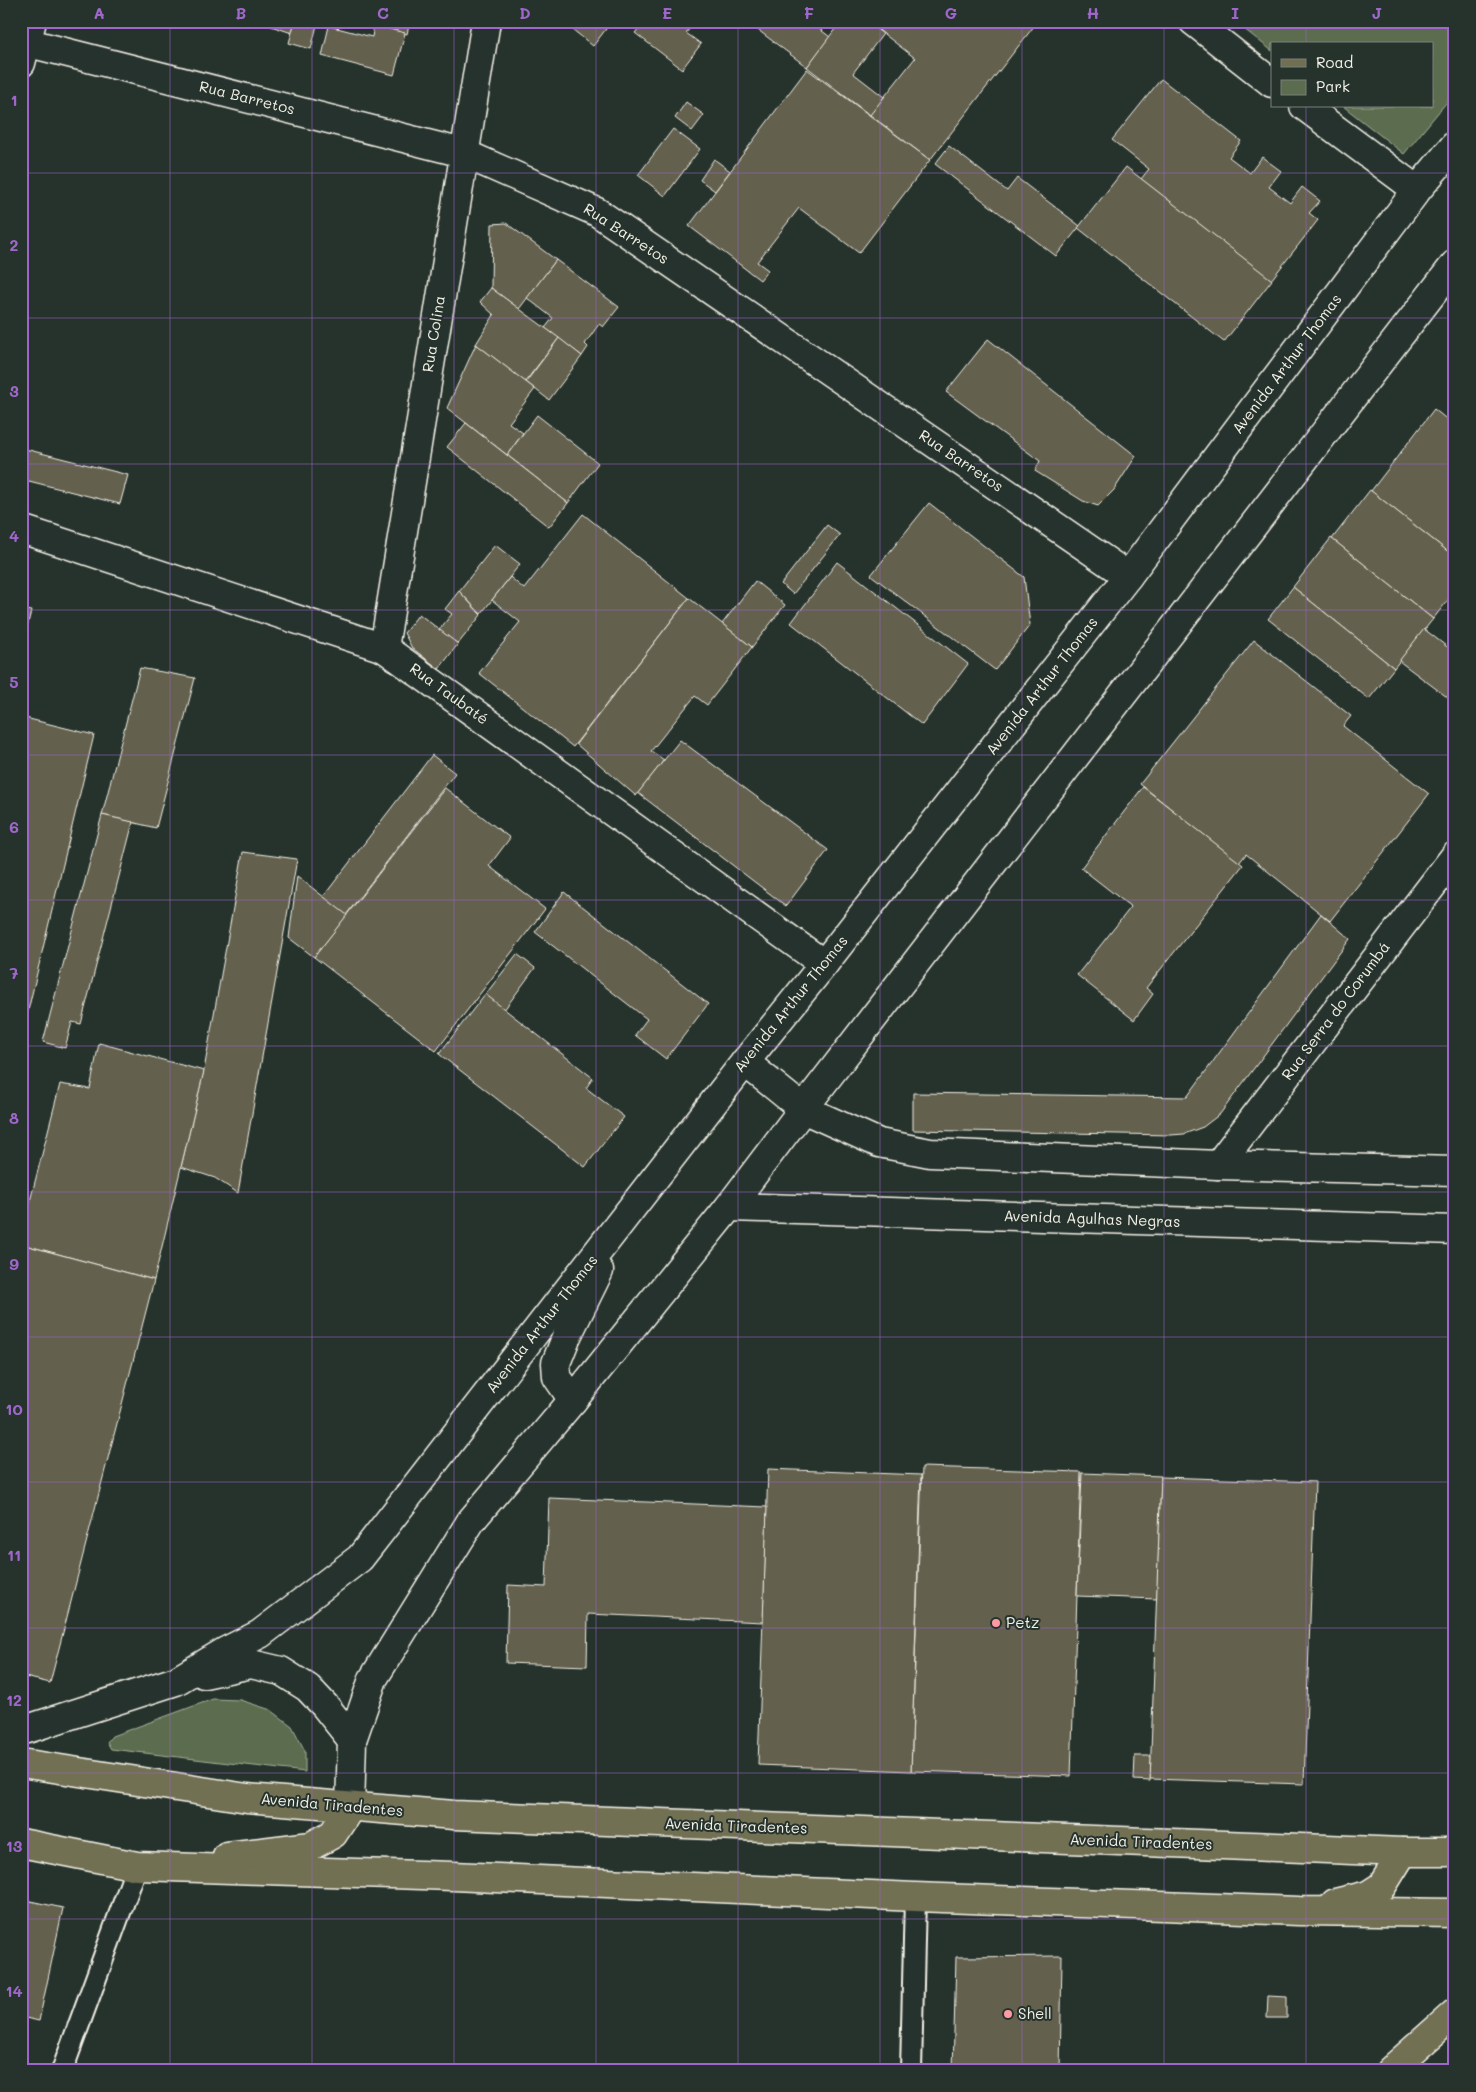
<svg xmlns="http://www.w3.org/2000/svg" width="1476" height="2092" font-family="Mali,sans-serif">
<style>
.green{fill:#5c6d4f;stroke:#a8af9c}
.building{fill:#64604d;stroke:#f4f1e8}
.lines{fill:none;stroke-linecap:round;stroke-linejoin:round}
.service-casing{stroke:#f4f1e8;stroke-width:24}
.minor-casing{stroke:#f4f1e8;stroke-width:31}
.tertiary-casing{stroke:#f4f1e8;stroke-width:31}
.secondary-casing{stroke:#f4f1e8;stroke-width:31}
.primary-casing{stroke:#f4f1e8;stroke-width:31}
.trunk-casing{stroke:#f4f1e8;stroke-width:31}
.service{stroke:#26332d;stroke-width:20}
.minor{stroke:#26332d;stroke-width:28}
.tertiary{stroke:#26332d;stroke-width:28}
.secondary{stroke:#26332d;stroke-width:28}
.primary{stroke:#716f52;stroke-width:28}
.trunk{stroke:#716f52;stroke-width:28}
.grid{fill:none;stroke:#9f67cb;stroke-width:1;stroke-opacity:0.55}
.poi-dot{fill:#ff9aa2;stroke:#26332d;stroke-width:2}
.labels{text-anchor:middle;stroke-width:4;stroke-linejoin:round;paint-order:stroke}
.street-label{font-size:15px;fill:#f4f1e8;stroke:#26332d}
.poi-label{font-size:15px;fill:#f4f1e8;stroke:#26332d;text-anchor:start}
.neatline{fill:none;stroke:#9f67cb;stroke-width:2}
.grid-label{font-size:16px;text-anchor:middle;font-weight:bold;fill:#9f67cb}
</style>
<rect width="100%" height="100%" fill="#26332d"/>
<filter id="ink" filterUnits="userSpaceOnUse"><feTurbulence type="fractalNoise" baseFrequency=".02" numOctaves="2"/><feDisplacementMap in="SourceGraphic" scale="10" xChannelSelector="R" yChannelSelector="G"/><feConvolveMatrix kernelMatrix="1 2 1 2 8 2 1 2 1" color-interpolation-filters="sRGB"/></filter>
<g filter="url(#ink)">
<!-- green -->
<g class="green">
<path d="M1234,21H1455V92L1404,154L1343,106H1432V44H1272V51Z"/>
<path d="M213,1699L240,1700L271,1710L292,1726L305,1751V1772L111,1749L107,1742L112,1736Z"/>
</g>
<!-- building -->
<g class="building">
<path d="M256,21H295L292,33Z"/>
<path d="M295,21H318L311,49L289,43Z"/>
<path d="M318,21H340L338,28Z"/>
<path d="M360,21H410L407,34Z"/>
<path d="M562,21H612L593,46Z"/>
<path d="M645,21L695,22L686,33L701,44L682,69L635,33Z"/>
<path d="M746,21H809L830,37L807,67Z"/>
<path d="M841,21H867L883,34L853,73L884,97L871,116L807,67Z"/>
<path d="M867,21H1038L930,160L870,115L915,58Z"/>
<path d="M374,25L405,33L394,75L322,56L329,26L372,37Z"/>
<path d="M807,69L930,160L859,253L799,208L757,262L768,270L760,280L689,226Z"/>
<path d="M1161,79L1241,141L1229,157L1250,173L1262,157L1281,171L1269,187L1290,203L1302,187L1320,201L1309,213L1318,220L1271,280L1141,179L1149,169L1112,140Z"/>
<path d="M686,102L704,115L692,131L675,118Z"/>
<path d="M673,129L700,149L665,196L638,175Z"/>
<path d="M949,146L1007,191L1017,178L1080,226L1056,256L935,164Z"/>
<path d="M714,159L730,171L715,191L700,180Z"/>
<path d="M1126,167L1272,280L1224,342L1078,228Z"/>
<path d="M506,223L556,260L519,309L491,288L492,224Z"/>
<path d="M556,260L619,307L603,327L599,324L585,344L588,347L582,356L545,328L553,318L527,298Z"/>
<path d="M491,288L559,338L525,382L476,344L494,315L480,302Z"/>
<path d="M559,338L582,356L549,400L526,382Z"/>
<path d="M988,339L1136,456L1114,490L1098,506L1083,501L1035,471L1040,461L946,392Z"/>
<path d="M476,344L535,389L509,423L523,433L507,455L447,408Z"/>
<path d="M1434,409L1455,426V557L1371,491Z"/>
<path d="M537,415L598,463L568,503L507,455Z"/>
<path d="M466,423L568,503L549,527L447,447Z"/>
<path d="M21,448L128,475L120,504L21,479Z"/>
<path d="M1370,490L1455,557V591L1433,619L1332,539Z"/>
<path d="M929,503L1024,577L1030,625L995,670L871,575Z"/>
<path d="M583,514L689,598L573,747L479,673L520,622L492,600L510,577L524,589Z"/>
<path d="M827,525L840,535L793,594L781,584Z"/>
<path d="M1331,538L1433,619L1394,668L1293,587Z"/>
<path d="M495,545L520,564L481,614L459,591Z"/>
<path d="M837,562L968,664L922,725L791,623Z"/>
<path d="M755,581L785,605L752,647L722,624Z"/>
<path d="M1293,587L1394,668L1369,699L1268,619Z"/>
<path d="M459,591L481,615L458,644L439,630L452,614L445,609Z"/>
<path d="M689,598L752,647L707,705L695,696L651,751L664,760L636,796L576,744Z"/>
<path d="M21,609L31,611L21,652Z"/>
<path d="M419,614L458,644L439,669L412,648L404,633Z"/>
<path d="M1424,629L1455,653V703L1399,661Z"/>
<path d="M1254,640L1351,716L1343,726L1429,794L1330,921L1246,854L1239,863L1140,784Z"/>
<path d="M140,668L195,678L156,828L102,815Z"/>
<path d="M21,717L94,735L21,1040Z"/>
<path d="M680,740L828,850L786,906L638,793Z"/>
<path d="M432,755L455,773L346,915L323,897Z"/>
<path d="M1143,787L1243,865L1146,988L1153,994L1134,1020L1077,975L1131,907L1081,868Z"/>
<path d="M445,788L510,838L489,866L545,909L436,1051L314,957Z"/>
<path d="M102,815L133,822L81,1024L72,1022L65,1048L43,1042Z"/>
<path d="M243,852L297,859L238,1193L215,1178L181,1167L204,1070Z"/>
<path d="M297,876L347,915L314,957L289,938Z"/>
<path d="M564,892L708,1004L666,1059L635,1035L647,1019L535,932Z"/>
<path d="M1321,914L1350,939L1220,1114L1203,1127L1184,1134L1171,1135L913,1130V1093L1187,1097Z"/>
<path d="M517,954L535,968L504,1010L485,995Z"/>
<path d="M485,994L593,1078L586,1088L624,1117L585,1167L439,1054Z"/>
<path d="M99,1043L204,1071L154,1280L21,1244V1216L26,1217L60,1084L90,1089Z"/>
<path d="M21,1244L154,1280L50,1683L21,1676Z"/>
<path d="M922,1467L1081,1472L1071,1776L911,1771Z"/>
<path d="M768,1469L921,1475L911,1771L758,1765Z"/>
<path d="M1082,1473L1161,1476L1157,1599L1077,1596Z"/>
<path d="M1161,1477L1315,1482L1304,1784L1150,1779Z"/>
<path d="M549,1498L767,1507L763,1622L588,1614L587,1666L506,1663L508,1585L546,1587Z"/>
<path d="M1135,1756H1151L1150,1781L1134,1780Z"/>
<path d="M21,1899L63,1908L39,2021L21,2017Z"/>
<path d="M1062,1956L1060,2071H953L956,1957Z"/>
<path d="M1268,1996L1287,1997V2018H1267Z"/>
</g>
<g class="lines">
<!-- service casing -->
<g class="service-casing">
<g id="service">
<path d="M62,2071L137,1866"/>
<path d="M911,2071L915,1897"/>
</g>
</g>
<!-- minor casing -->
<g class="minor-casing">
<g id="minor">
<path d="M1193,21L1272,83"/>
<path d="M21,41L463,153L597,212L1128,576"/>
<path d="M21,63L32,21"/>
<path d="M1304,106L1417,190"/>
<path d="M21,529L384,648L824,964"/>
<path d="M384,648L486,21"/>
<path d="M1218,1165L1455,856"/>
</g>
</g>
<!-- tertiary casing -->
<g class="tertiary-casing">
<g id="tertiary">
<path d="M803,1109L879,1143L930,1153L1218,1165L1455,1171"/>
<path d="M729,1207L1455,1230"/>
</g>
</g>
<!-- secondary casing -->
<g class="secondary-casing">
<g id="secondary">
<path d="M745,1062L803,1109"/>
<path d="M573,1400L557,1377L556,1363L566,1338L599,1271"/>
<path d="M204,1674L251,1664L281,1671L308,1688L325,1706L352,1740"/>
<path d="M21,1731L176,1681L226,1651L260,1634L360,1558L745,1062L824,964L1128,576L1417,190L1455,145"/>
<path d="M350,1808L352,1740L373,1679L471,1521L573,1400L729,1207L803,1109L1455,264"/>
</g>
</g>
<!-- primary casing -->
<g class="primary-casing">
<g id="primary">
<path d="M21,1763L247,1798L454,1815L1403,1852H1455"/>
<path d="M21,1843L137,1866L453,1876L915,1897L1299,1911L1455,1913"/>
<path d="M227,1856L311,1846L333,1834L350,1808"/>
<path d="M1335,1903L1368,1895L1382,1886L1403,1852"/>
</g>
</g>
<!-- trunk casing -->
<g class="trunk-casing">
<path id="trunk" d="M1390,2071L1455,2013"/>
</g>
<!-- service -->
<use href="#service" class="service"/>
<!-- minor -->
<use href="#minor" class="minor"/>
<!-- tertiary -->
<use href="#tertiary" class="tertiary"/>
<!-- secondary -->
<use href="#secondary" class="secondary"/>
<!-- primary -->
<use href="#primary" class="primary"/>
<!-- trunk -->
<use href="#trunk" class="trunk"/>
</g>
</g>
<!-- grid -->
<path class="grid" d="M170,21V2071M312,21V2071M454,21V2071M596,21V2071M738,21V2071M880,21V2071M1022,21V2071M1164,21V2071M1306,21V44M1306,106V2071M21,173H1455M21,318H1455M21,464H1455M21,610H1455M21,755H1455M21,900H1455M21,1046H1455M21,1192H1455M21,1337H1455M21,1482H1455M21,1628H1455M21,1773H1455M21,1919H1455"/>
<!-- markers -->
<g class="poi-dot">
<circle cx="996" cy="1623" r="5"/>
<circle cx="1008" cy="2014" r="5"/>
</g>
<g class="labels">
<!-- street labels -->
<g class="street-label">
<text transform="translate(247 98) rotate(14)" y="5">Rua Barretos</text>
<text transform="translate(626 234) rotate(33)" y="5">Rua Barretos</text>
<text transform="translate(434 334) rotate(-81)" y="5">Rua Colina</text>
<text transform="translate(1287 364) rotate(-53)" y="5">Avenida Arthur Thomas</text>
<text transform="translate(961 461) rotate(34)" y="5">Rua Barretos</text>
<text transform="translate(1042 686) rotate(-52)" y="5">Avenida Arthur Thomas</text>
<text transform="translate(449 694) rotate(36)" y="5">Rua Taubaté</text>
<text transform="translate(791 1004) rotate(-51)" y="5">Avenida Arthur Thomas</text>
<text transform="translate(1336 1011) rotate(-53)" y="5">Rua Serra do Corumbá</text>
<text transform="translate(1092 1219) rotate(2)" y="5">Avenida Agulhas Negras</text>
<text transform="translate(542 1324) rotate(-52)" y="5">Avenida Arthur Thomas</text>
<text transform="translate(332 1805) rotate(5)" y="5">Avenida Tiradentes</text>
<text transform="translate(736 1826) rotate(2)" y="5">Avenida Tiradentes</text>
<text transform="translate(1141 1842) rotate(2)" y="5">Avenida Tiradentes</text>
</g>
<!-- poi labels -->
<g class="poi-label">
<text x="1006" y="1628">Petz</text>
<text x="1018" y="2019">Shell</text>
</g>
</g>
<!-- margin -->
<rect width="1476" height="2092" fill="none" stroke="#26332d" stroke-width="55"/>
<!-- legend -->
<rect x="1271" y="42" width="162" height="65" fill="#26332d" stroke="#787f78"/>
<rect x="1281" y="59" width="25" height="8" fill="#716f52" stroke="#787f78"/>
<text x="1316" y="68" font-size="15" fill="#f4f1e8">Road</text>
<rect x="1281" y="80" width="25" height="15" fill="#5c6d4f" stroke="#787f78"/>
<text x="1316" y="92" font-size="15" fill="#f4f1e8">Park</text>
<rect x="28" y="28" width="1420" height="2036" class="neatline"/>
<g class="grid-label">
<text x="99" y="19">A</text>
<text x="241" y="19">B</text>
<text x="383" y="19">C</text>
<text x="525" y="19">D</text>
<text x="667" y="19">E</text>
<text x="809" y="19">F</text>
<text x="951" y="19">G</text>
<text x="1093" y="19">H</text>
<text x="1235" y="19">I</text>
<text x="1377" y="19">J</text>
<text x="14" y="106">1</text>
<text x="14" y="251">2</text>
<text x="14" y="397">3</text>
<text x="14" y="542">4</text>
<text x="14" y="688">5</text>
<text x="14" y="833">6</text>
<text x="14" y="979">7</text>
<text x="14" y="1124">8</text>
<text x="14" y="1270">9</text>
<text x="14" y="1415">10</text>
<text x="14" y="1561">11</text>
<text x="14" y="1706">12</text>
<text x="14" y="1852">13</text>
<text x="14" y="1997">14</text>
</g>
</svg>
